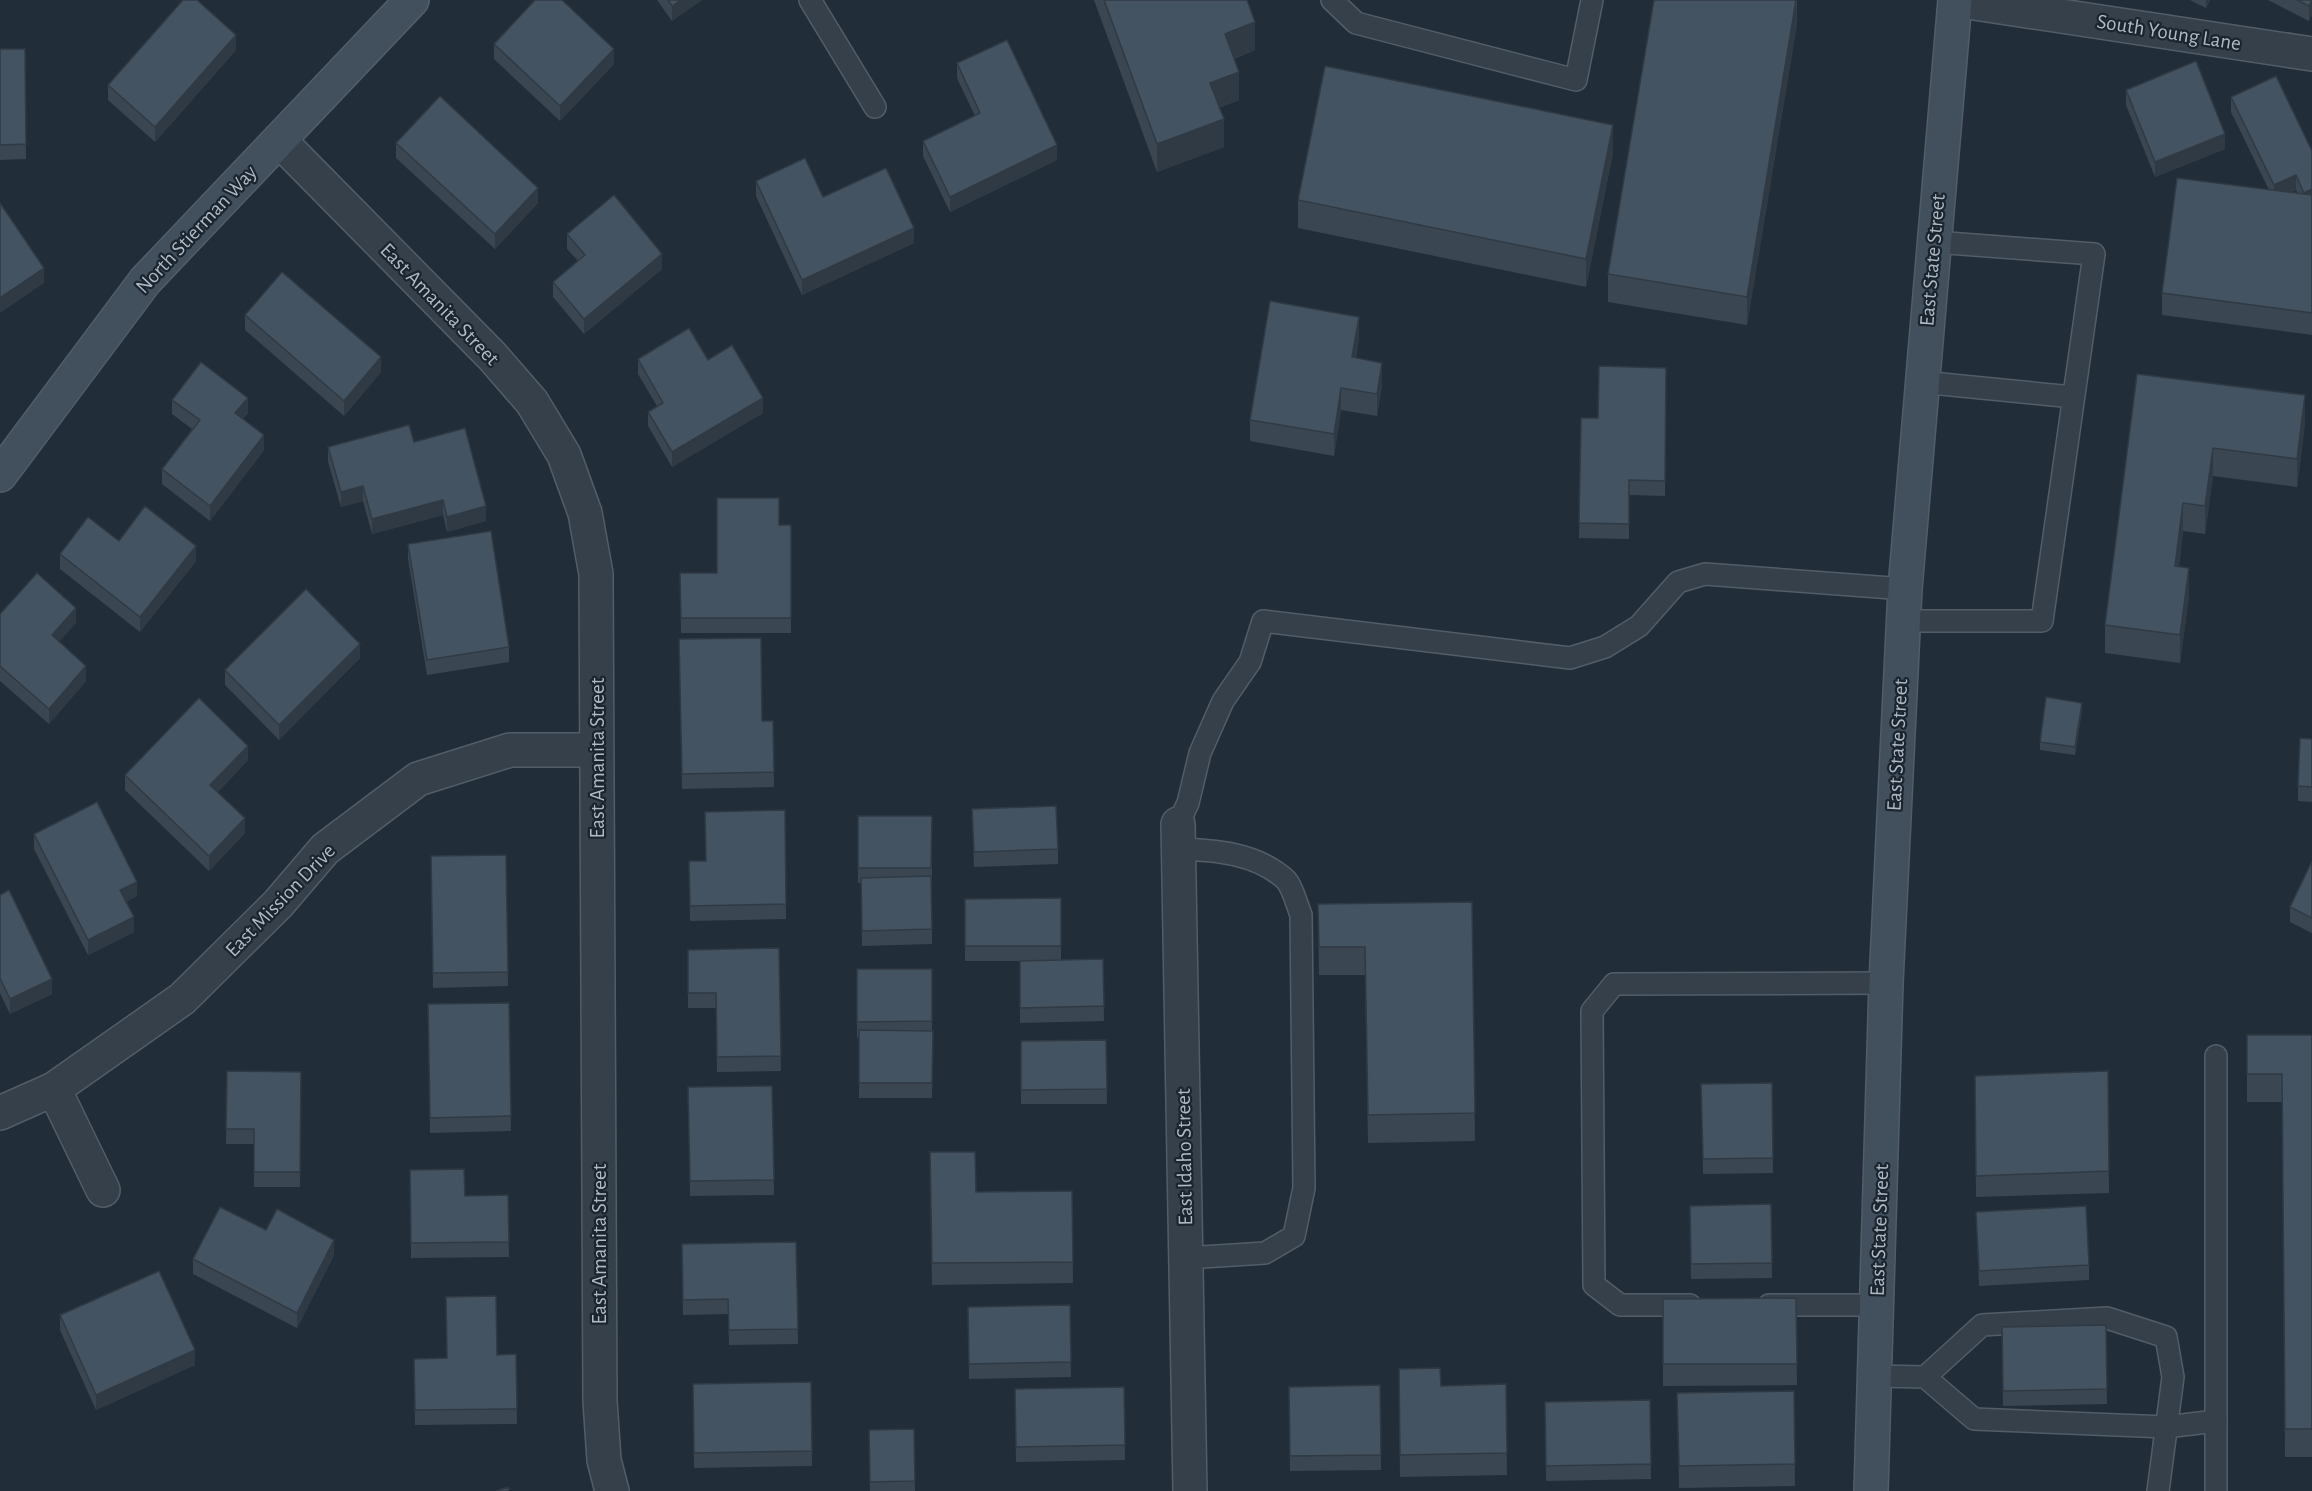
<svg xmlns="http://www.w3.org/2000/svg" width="2312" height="1491" font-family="'Alegreya Sans',sans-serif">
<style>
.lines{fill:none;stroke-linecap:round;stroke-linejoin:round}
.lane-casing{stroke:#525d68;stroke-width:24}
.street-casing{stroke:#525d68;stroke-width:36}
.secondary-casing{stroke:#525d68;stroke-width:36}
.lane{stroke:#35404a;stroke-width:21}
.street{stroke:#35404a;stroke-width:33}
.secondary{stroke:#424f5d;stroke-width:33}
.wall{fill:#3a4753;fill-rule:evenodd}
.shaded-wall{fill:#303a44}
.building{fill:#445361;stroke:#303a44;stroke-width:1.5}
.labels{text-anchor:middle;stroke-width:4.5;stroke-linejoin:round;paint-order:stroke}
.street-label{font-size:21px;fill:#afbac6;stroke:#1a252f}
</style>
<rect width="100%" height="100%" fill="#212e3a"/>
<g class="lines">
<!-- lane casing -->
<g class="lane-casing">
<g id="lane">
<path d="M810,0L875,107"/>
<path d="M1332,0L1356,23L1576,80L1592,0"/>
<path d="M1921,382L2073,397"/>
<path d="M1903,621H2042L2094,254L1934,242"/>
<path d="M1178,824L1188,803L1200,753L1223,701L1250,662L1263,621L1570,658L1605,647L1639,626L1678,582L1705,574L1905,589"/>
<path d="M1178,849C1215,850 1257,853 1286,880C1293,888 1297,905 1301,915L1304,1188L1294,1236L1265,1253L1186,1258"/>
<path d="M2216,1056V1491"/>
<path d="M1690,1305H1620L1594,1285L1592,1011L1614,984L1886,983"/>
<path d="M1769,1305H1876"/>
<path d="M1874,1376L1925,1377L1974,1419L2166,1427L2216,1421"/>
<path d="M1925,1377L1982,1325L2107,1318L2166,1337L2173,1377L2158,1491"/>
</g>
</g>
<!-- street casing -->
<g class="street-casing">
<g id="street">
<path d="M1955,0L2312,54"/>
<path d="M279,140L492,356L532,402L564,455L585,513L596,574L600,1401L604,1460L612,1491"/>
<path d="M1178,824L1190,1491"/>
<path d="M54,1089L103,1190"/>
<path d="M0,1113L54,1089L182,999L278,904L325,849L418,779L510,750H596"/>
</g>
</g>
<!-- secondary casing -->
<g class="secondary-casing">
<g id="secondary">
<path d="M0,475L145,281L412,0"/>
<path d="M1871,1491L1886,983L1905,589L1955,0"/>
</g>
</g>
<!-- lane -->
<use href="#lane" class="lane"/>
<!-- street -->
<use href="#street" class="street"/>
<!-- secondary -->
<use href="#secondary" class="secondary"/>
</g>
<!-- wall -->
<g class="wall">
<path d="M657,0H702L672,21Z"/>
<path d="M1094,0H1247L1255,50L1234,59L1239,100L1219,108L1224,147L1157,172Z"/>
<path d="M1797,0V24L1747,325L1608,302V274Z"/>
<path d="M2190,0H2210L2206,8Z"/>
<path d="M2268,0H2312L2309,21Z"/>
<path d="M494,44L614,64L560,121L494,59Z"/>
<path d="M0,49H25L26,159L0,160Z"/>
<path d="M236,50L155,142L108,100V85Z"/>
<path d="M957,63L1057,160L950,212L923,156V141L975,116L957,78Z"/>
<path d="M2126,90L2225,149L2155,177L2126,105Z"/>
<path d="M2231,97L2312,151V335L2162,315V293L2269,190L2231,112ZM2296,190L2298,194L2289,193Z"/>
<path d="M396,143L538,203L495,249L396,158Z"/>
<path d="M1613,153L1586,287L1298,228V200Z"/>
<path d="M756,181L823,197L914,243L802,295L756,196Z"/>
<path d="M567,234L662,269L584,334L553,297V282L578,261L567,249Z"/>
<path d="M245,315L381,372L344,416L245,330Z"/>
<path d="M1359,338L1356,358L1382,385L1377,416L1341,410L1334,456L1250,441V420Z"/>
<path d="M638,359L708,360L763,413L672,467L648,426V412L657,406L638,374Z"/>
<path d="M1666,368L1665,496L1629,495V539L1579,538L1581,418H1598Z"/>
<path d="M2137,374L2305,423L2297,487L2213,476L2205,534L2183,531L2179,566L2189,596L2180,663L2105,653V625Z"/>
<path d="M172,400L248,413L243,419L264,450L210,521L162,484V469L192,429L172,414Z"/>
<path d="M414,442L486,521L447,532L443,515L372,534L363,501L341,507L328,462V447Z"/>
<path d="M779,525H791V633H681L680,573H717Z"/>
<path d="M119,541L196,561L140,632L60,569V554Z"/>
<path d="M408,544L509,647V662L427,675L408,559Z"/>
<path d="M0,614L76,623L59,641L86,681L49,724L0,681Z"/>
<path d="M679,654L762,721H773L774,787L682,789Z"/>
<path d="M360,658L279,740L225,685V670Z"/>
<path d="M2082,710L2075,755L2040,750V742Z"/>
<path d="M2312,739V802L2298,801V786Z"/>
<path d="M248,760L218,792L245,833L209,871L125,790V775Z"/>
<path d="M972,809L1058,849V864L974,867Z"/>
<path d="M785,810L786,919L690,921L689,861H706Z"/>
<path d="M858,816H932V944L862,946L861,883H858Z"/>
<path d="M34,834L137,896L126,902L134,932L88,955L34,849Z"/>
<path d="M506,855L508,986L433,988L431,856Z"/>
<path d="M2312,861V933L2290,922V907Z"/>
<path d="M0,895L52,994L10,1014L0,993Z"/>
<path d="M1061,898V960L1103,959L1104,1021L1020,1023V961H965V899Z"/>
<path d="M1472,902L1475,1141L1368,1143L1365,975H1319L1318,904Z"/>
<path d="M779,948L781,1071L717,1072L716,1008H688V950Z"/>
<path d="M857,969H932V1031H933L932,1098H859V1037H857Z"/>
<path d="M509,1003L511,1131L430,1133L428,1004Z"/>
<path d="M2247,1035H2312V1457H2285L2282,1102H2247Z"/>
<path d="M1106,1040L1107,1104H1021V1041Z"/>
<path d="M227,1071L301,1072L300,1187H254V1144H226Z"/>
<path d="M2108,1071L2109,1193L1976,1197L1975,1076Z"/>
<path d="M1772,1083L1773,1173L1703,1174L1701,1084Z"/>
<path d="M772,1086L774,1195L690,1196L688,1087Z"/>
<path d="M410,1170L465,1196L508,1195L509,1257L411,1258Z"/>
<path d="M930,1174L976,1192L1072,1191L1073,1283L932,1285Z"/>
<path d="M1771,1204L1772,1278L1691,1279L1690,1206Z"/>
<path d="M1976,1212L2089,1265V1280L1979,1286Z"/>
<path d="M266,1230L334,1255L297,1328L193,1274V1259Z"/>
<path d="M796,1242L798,1344L729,1345L728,1314L683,1315L682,1244Z"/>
<path d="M1796,1298L1797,1385L1663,1386V1299Z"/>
<path d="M1070,1305L1071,1377L969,1379L968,1307Z"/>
<path d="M60,1315L195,1365L96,1410L60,1330Z"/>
<path d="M2106,1325L2107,1404L2003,1406L2002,1327Z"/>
<path d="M516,1354L517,1424L415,1425L414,1359L447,1358L497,1355Z"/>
<path d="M811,1382L812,1466L694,1468L693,1384Z"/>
<path d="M1506,1384L1507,1475L1400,1477L1399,1391L1441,1386Z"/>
<path d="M1380,1385L1381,1470L1290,1471L1289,1387Z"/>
<path d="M1124,1387L1125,1460L1016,1462L1015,1389Z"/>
<path d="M1794,1391L1795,1486L1679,1488L1677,1393Z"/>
<path d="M1650,1400L1651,1479L1546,1481L1545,1402Z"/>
<path d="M914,1429L915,1491H870L869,1430Z"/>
</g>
<!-- shaded-wall -->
<g class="shaded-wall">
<path d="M681,0H702L672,21V6Z"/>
<path d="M1796,0L1797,24L1747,325V297Z"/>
<path d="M2206,0H2210L2206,8Z"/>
<path d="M2312,0V15L2309,21V6Z"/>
<path d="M1255,22V50L1225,62V34Z"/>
<path d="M236,35V50L155,142V127Z"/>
<path d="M614,49V64L560,121V106Z"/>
<path d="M1239,72V100L1210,111V83Z"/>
<path d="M1224,119V147L1157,172V144Z"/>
<path d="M1613,125V153L1586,287V259Z"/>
<path d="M2225,134V149L2155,177V162Z"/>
<path d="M1057,145V160L950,212V197Z"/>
<path d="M2296,175V190L2274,200V185Z"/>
<path d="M538,188V203L495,249V234Z"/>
<path d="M2312,189V204L2304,208V193Z"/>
<path d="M914,228V243L802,295V280Z"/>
<path d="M662,254V269L584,334V319Z"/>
<path d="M44,268V283L0,313V298Z"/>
<path d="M1359,317V338L1352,379V357Z"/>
<path d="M381,357V372L344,416V401Z"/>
<path d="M1382,363V385L1377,416V394Z"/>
<path d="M1341,388V410L1334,456V434Z"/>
<path d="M2305,395V423L2297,487V459Z"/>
<path d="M248,398V413L235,428V413Z"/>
<path d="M763,398V413L672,467V452Z"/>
<path d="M264,435V450L210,521V506Z"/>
<path d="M2213,448V476L2205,534V506Z"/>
<path d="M363,486V501L341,507V492Z"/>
<path d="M443,500V515L372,534V519Z"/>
<path d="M2183,503V531L2175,594V566Z"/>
<path d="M486,506V521L447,532V517Z"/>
<path d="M196,546V561L140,632V617Z"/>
<path d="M2189,568V596L2180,663V635Z"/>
<path d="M76,608V623L52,650V635Z"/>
<path d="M360,644V658L279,740V725Z"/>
<path d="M86,666V681L49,724V709Z"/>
<path d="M2082,703V710L2075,755V747Z"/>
<path d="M248,746V760L210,800V785Z"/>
<path d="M245,818V833L209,871V856Z"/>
<path d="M137,882V896L120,905V890Z"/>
<path d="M134,917V932L88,955V940Z"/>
<path d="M52,979V994L10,1014V999Z"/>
<path d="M334,1240V1255L297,1328V1313Z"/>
<path d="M195,1350V1365L96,1410V1395Z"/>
</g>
<!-- building -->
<g class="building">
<path d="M183,0H197L236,35L155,127L108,85Z"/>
<path d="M535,0H562L614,49L560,106L494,44Z"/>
<path d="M668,0H681L672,6Z"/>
<path d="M1104,0H1247L1255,22L1225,34L1239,72L1210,83L1224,119L1157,144Z"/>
<path d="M1654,0H1796L1747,297L1608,274Z"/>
<path d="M2297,0H2312L2309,6Z"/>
<path d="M1007,40L1057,145L950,197L923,141L980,113L957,63Z"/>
<path d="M0,49H25L26,144L0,145Z"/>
<path d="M2196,61L2225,134L2155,162L2126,90Z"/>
<path d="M1325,66L1613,125L1586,259L1298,200Z"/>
<path d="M2276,76L2312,151V189L2304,193L2296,175L2274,185L2231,97Z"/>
<path d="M440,96L538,188L495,234L396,143Z"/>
<path d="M805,158L823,197L886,168L914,228L802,280L756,181Z"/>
<path d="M2177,178L2312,195V313L2162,293Z"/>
<path d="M614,195L662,254L584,319L553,282L585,255L567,234Z"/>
<path d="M0,203L44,268L0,298Z"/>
<path d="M282,272L381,357L344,401L245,315Z"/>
<path d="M1270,301L1359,317L1352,357L1382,363L1377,394L1341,388L1334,434L1250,420Z"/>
<path d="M689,328L708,360L732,345L763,398L672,452L648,412L663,403L638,359Z"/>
<path d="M201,362L248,398L235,413L264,435L210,506L162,469L200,420L172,400Z"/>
<path d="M1599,366L1666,368L1665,481L1629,480V524L1579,523L1581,418H1598Z"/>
<path d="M2137,374L2305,395L2297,459L2213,448L2205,506L2183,503L2175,566L2189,568L2180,635L2105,625Z"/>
<path d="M409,425L414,442L465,428L486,506L447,517L443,500L372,519L363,486L341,492L328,447Z"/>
<path d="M717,498H779V525H791V618H681L680,573H717Z"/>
<path d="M145,506L196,546L140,617L60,554L88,517L119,541Z"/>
<path d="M491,531L509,647L427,660L408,544Z"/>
<path d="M37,573L76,608L52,635L86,666L49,709L0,666V614Z"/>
<path d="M306,589L360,644L279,725L225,670Z"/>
<path d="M761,638L762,721H773L774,772L682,774L679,639Z"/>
<path d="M2046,697L2082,703L2075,747L2040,742Z"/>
<path d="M199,698L248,746L210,785L245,818L209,856L125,775Z"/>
<path d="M2300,738L2312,739V787L2298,786Z"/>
<path d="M97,802L137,882L120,890L134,917L88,940L34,834Z"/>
<path d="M1056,806L1058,849L974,852L972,809Z"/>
<path d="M785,810L786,904L690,906L689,861H706L705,812Z"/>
<path d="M858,816H932L931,868H858Z"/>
<path d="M506,855L508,972L433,973L431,856Z"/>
<path d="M2312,861V918L2290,907Z"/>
<path d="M931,876L932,929L862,931L861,878Z"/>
<path d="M9,890L52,979L10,999L0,978V895Z"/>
<path d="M1061,898V946H965V899Z"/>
<path d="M1472,902L1475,1113L1368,1115L1365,947H1319L1318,904Z"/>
<path d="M779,948L781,1056L717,1057L716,993H688V950Z"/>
<path d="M1103,959L1104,1006L1020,1008V961Z"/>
<path d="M857,969H932V1021L857,1022Z"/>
<path d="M509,1003L511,1116L430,1118L428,1004Z"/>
<path d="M859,1030L933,1031L932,1083H859Z"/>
<path d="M2247,1035H2312V1429H2285L2282,1074H2247Z"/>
<path d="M1106,1040L1107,1089L1021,1090V1041Z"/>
<path d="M227,1071L301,1072L300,1172H254V1129H226Z"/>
<path d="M2108,1071L2109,1171L1976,1176L1975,1076Z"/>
<path d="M1772,1083L1773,1158L1703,1159L1701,1084Z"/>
<path d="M772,1086L774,1180L690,1181L688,1087Z"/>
<path d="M930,1152H975L976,1192L1072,1191L1073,1262L932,1263Z"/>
<path d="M464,1169L465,1196L508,1195L509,1242L411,1243L410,1170Z"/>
<path d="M1771,1204L1772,1263L1691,1264L1690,1206Z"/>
<path d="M2086,1206L2089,1265L1979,1271L1976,1212Z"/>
<path d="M220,1207L266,1230L277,1209L334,1240L297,1313L193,1259Z"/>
<path d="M796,1242L798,1329L729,1330L728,1299L683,1300L682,1244Z"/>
<path d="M159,1271L195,1350L96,1395L60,1315Z"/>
<path d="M496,1296L497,1355L516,1354L517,1409L415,1410L414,1359L447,1358L446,1297Z"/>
<path d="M1796,1298L1797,1364H1663V1299Z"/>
<path d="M1070,1305L1071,1362L969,1364L968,1307Z"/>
<path d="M2106,1325L2107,1389L2003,1391L2002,1327Z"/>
<path d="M1440,1368L1441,1386L1506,1384L1507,1453L1400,1455L1399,1369Z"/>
<path d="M811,1382L812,1451L694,1453L693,1384Z"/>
<path d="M1380,1385L1381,1455L1290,1456L1289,1387Z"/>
<path d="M1124,1387L1125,1445L1016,1447L1015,1389Z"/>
<path d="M1794,1391L1795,1464L1679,1466L1677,1393Z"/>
<path d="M1650,1400L1651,1464L1546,1466L1545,1402Z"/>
<path d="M914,1429L915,1481L870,1482L869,1430Z"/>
<path d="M508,1487L509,1491H496Z"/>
</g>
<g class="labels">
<!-- street labels -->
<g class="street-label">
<text transform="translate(2169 32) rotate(9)" y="7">South Young Lane</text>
<text transform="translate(196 229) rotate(-47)" y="7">North Stierman Way</text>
<text transform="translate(1932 260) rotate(-85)" y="7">East State Street</text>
<text transform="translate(440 304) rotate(46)" y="7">East Amanita Street</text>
<text transform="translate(1897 745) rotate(-87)" y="7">East State Street</text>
<text transform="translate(597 758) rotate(-90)" y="7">East Amanita Street</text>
<text transform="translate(280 900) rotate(-46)" y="7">East Mission Drive</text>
<text transform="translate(1184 1157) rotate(-91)" y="7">East Idaho Street</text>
<text transform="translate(1879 1230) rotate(-88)" y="7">East State Street</text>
<text transform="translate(599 1244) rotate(-90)" y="7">East Amanita Street</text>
</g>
</g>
</svg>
